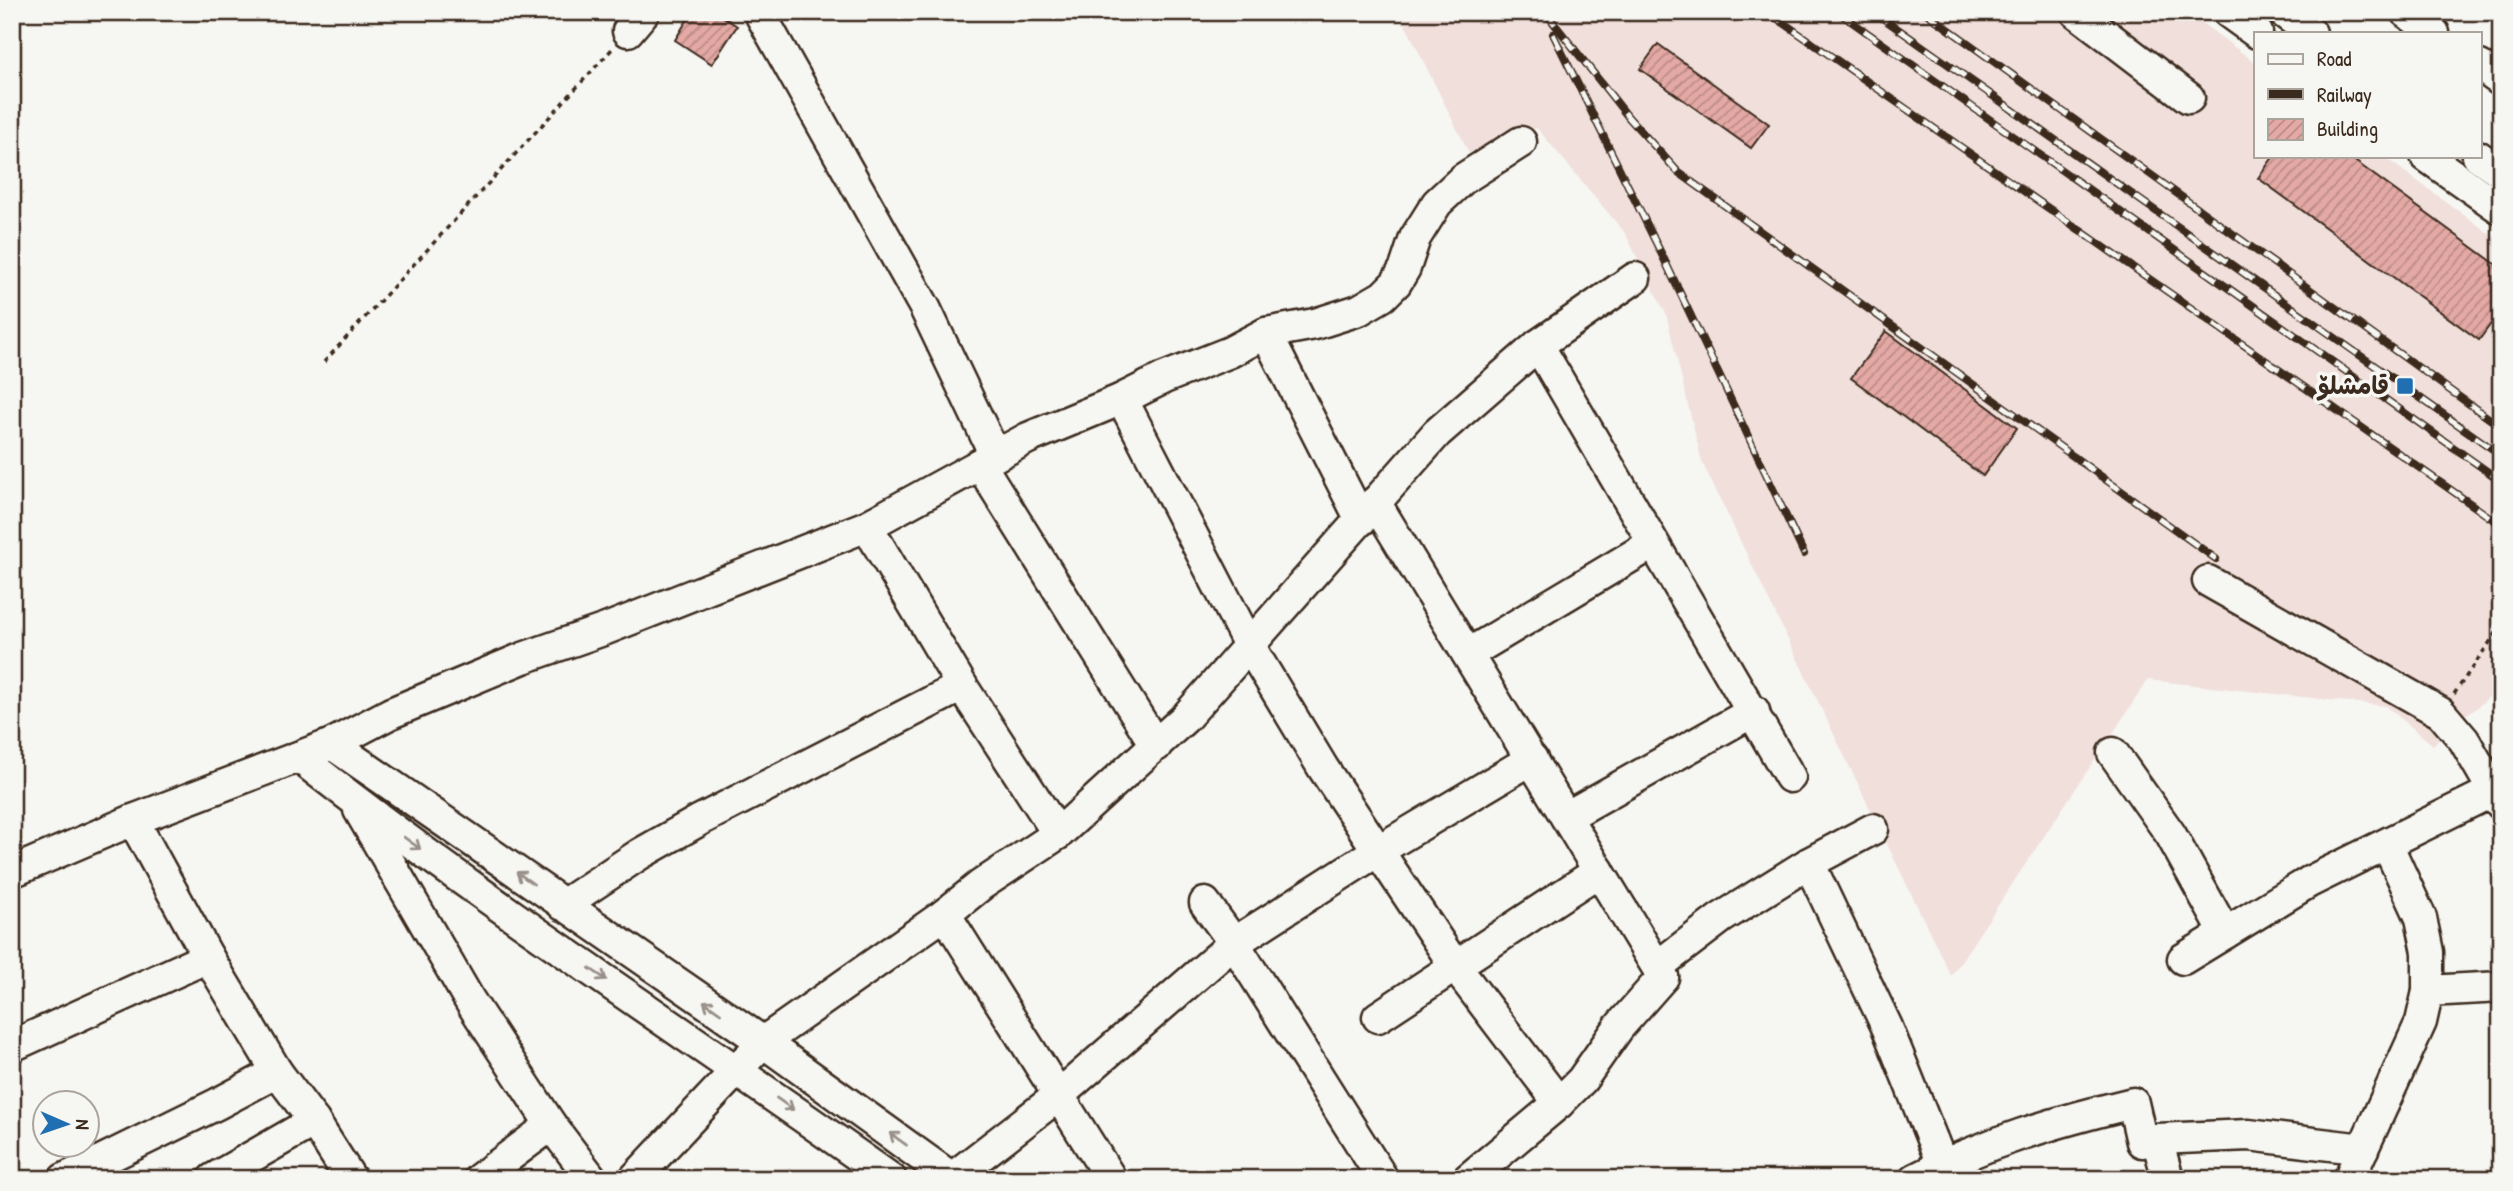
<svg xmlns="http://www.w3.org/2000/svg" width="2513" height="1191" font-family="'Patrick Hand','Playpen Sans Arabic',sans-serif">
<style>
.built{fill:#f1dfdb}
.building{fill:url(#building-hatch);stroke:#3b2a1e;stroke-width:2}
.lines{fill:none;stroke-linecap:round;stroke-linejoin:round}
.minor-casing{stroke:#3b2a1e;stroke-width:35}
.path{stroke:#3b2a1e;stroke-width:3.5;stroke-dasharray:5 5;stroke-linecap:butt}
.minor{stroke:#f6f6f2;stroke-width:30}
.rail-casing{stroke:#3b2a1e;stroke-width:8}
.rail{stroke:#f6f6f2;stroke-width:5;stroke-dasharray:16;stroke-linecap:butt}
.oneway{stroke:#989088}
.poi-dot{fill:#1f6fb2;stroke:#f6f6f2;stroke-width:2.5}
.labels{text-anchor:middle;stroke-width:7;stroke-linejoin:round;paint-order:stroke}
.poi-label{font-size:24px;font-weight:bold;fill:#3b2a1e;stroke:#f6f6f2;text-anchor:end}
</style>
<defs>
<pattern id="building-hatch" width="6" height="6" patternUnits="userSpaceOnUse" patternTransform="scale(1.75)"><rect width="6" height="6" fill="#e4a9a5"/><path d="M-1 1l2-2M0 6l6-6M5 7l2-2" fill="none" stroke="#ba8a86"/></pattern>
</defs>
<rect width="100%" height="100%" fill="#f6f6f2"/>
<filter id="ink" filterUnits="userSpaceOnUse"><feTurbulence type="fractalNoise" baseFrequency=".0143" numOctaves="2"/><feDisplacementMap in="SourceGraphic" scale="14" xChannelSelector="R" yChannelSelector="G"/><feConvolveMatrix kernelMatrix="1 2 1 2 8 2 1 2 1" color-interpolation-filters="sRGB"/></filter>
<g filter="url(#ink)">
<!-- built -->
<path class="built" d="M1399,12H2187L2256,63V156H2383L2501,242V645L2489,662L2501,678V686L2474,710L2457,719L2433,745L2386,706L2148,680L1951,976L1702,462L1666,314L1625,233L1537,128L1469,153Z"/>
<!-- building -->
<g class="building">
<path d="M692,12H716L737,26L712,64L675,40Z"/>
<path d="M1658,44L1769,124L1751,148L1640,69Z"/>
<path d="M2274,156H2348L2501,268V310L2479,340L2258,178Z"/>
<path d="M1886,331L2017,428L1983,476L1851,378Z"/>
</g>
<g class="lines">
<!-- minor casing -->
<g class="minor-casing">
<g id="minor">
<path d="M759,12L925,308L995,455"/>
<path d="M2076,12L2189,98"/>
<path d="M2228,12L2257,33"/>
<path d="M2283,12L2311,33"/>
<path d="M2406,12L2434,33"/>
<path d="M628,31L644,12"/>
<path d="M2480,66L2501,81"/>
<path d="M2426,156L2501,209"/>
<path d="M2478,156L2501,172"/>
<path d="M1266,333L1361,520"/>
<path d="M1538,345L1790,777"/>
<path d="M1122,399L1249,645L1323,768L1455,966L1559,1103"/>
<path d="M980,464L1156,746"/>
<path d="M1375,502L1663,977"/>
<path d="M867,526L962,686L1058,834"/>
<path d="M2208,581L2441,713L2464,740L2501,804"/>
<path d="M1468,654L1652,544"/>
<path d="M332,744L763,1042L953,1179"/>
<path d="M2113,753L2171,835L2225,933"/>
<path d="M299,757C489,907 694,1038 891,1179"/>
<path d="M359,810L470,1001L551,1125L592,1179"/>
<path d="M1566,817L1754,711"/>
<path d="M133,820L208,957L277,1072L314,1121L351,1179"/>
<path d="M1809,863L1887,1027L1948,1179"/>
<path d="M12,872L133,820L332,744L391,713L523,658L606,629L867,526L1028,438L1122,399L1164,378L1230,352L1266,333L1315,324L1359,310L1383,296L1396,283L1405,268L1415,238L1437,203L1463,179L1521,142"/>
<path d="M1205,903L1234,943L1383,1179"/>
<path d="M563,905L640,854L700,820L962,686"/>
<path d="M945,914L1111,1179"/>
<path d="M2183,959L2309,882L2493,791"/>
<path d="M2428,991L2501,987"/>
<path d="M1378,1017L1599,871"/>
<path d="M12,1046L208,957"/>
<path d="M2157,1139L2168,1179"/>
<path d="M952,1178L1058,1096L1234,943L1379,850L1532,759"/>
<path d="M64,1179L217,1104L277,1072"/>
<path d="M213,1179L314,1121"/>
<path d="M479,1179L551,1125"/>
<path d="M634,1179L763,1042L945,914L981,885L1058,834L1185,718L1437,433L1538,345L1635,278"/>
<path d="M1468,1179L1559,1103L1582,1080L1619,1027L1663,977L1658,966L1721,918L1809,863L1873,829"/>
<path d="M1915,1179C1983,1143 2058,1121 2133,1103L2142,1142L2157,1139L2249,1135L2363,1149"/>
<path d="M2349,1179L2421,1022L2428,991V952L2421,918L2387,844"/>
</g>
</g>
<!-- path -->
<g class="path">
<path d="M324,362L613,48"/>
<path d="M2454,694L2501,626"/>
</g>
<!-- minor -->
<use href="#minor" class="minor"/>
<!-- rail casing -->
<g class="rail-casing">
<g id="rail">
<path d="M1545,12L1629,118L1678,172L2216,559"/>
<path d="M1768,12L2501,525"/>
<path d="M1838,12L2501,481"/>
<path d="M1874,12L2501,455"/>
<path d="M1925,12L2501,427"/>
<path d="M1553,34L1664,259L1804,554"/>
</g>
</g>
<!-- rail -->
<use href="#rail" class="rail"/>
</g>
<!-- one-way arrows -->
<defs><path id="oneway-shaft" d="M-6 0H5M1.5-3L5.5 0L1.5 3" fill="none" stroke-width="1.6" stroke-linecap="round" stroke-linejoin="round" transform="scale(1.75)"/></defs>
<g class="oneway">
<use href="#oneway-shaft" transform="translate(412 843) rotate(36)"/>
<use href="#oneway-shaft" transform="translate(525 878) rotate(-145)"/>
<use href="#oneway-shaft" transform="translate(598 974) rotate(34)"/>
<use href="#oneway-shaft" transform="translate(712 1007) rotate(-145)"/>
<use href="#oneway-shaft" transform="translate(785 1104) rotate(35)"/>
<use href="#oneway-shaft" transform="translate(898 1139) rotate(-144)"/>
</g>
</g>
<!-- markers -->
<rect class="poi-dot" x="2396" y="377" width="18" height="18" rx="3.5"/>
<g class="labels">
<!-- poi labels -->
<g class="poi-label">
<text x="2389" y="394">قامشلۆ</text>
</g>
</g>
<!-- margin -->
<rect width="2513" height="1191" fill="none" stroke="#f6f6f2" stroke-width="42"/>
<rect x="21" y="21" width="2471" height="1149" fill="none" stroke="#3b2a1e" stroke-width="2.5" filter="url(#ink)"/>
<!-- legend -->
<rect x="2254" y="32" width="228" height="126" fill="#f6f6f2" stroke="#aba49d" stroke-width="2"/>
<rect x="2268" y="54" width="35" height="10" fill="#f6f6f2" stroke="#aba49d" stroke-width="2"/>
<text x="2317" y="66" font-size="21" fill="#3b2a1e">Road</text>
<rect x="2268" y="89" width="35" height="10" fill="#3b2a1e" stroke="#aba49d" stroke-width="2"/>
<text x="2317" y="102" font-size="21" fill="#3b2a1e">Railway</text>
<rect x="2268" y="119" width="35" height="21" fill="url(#building-hatch)" stroke="#aba49d" stroke-width="2"/>
<text x="2317" y="136" font-size="21" fill="#3b2a1e">Building</text>
<!-- north arrow -->
<g transform="translate(66 1124) rotate(92)"><circle r="33" fill="#f6f6f2" stroke="#aba49d" stroke-width="2"/>
<path d="M0-5L12 26L0 18L-12 26Z" fill="#1f6fb2"/>
<text y="-10" font-size="19" font-weight="bold" text-anchor="middle" fill="#3b2a1e">N</text>
</g>
</svg>
